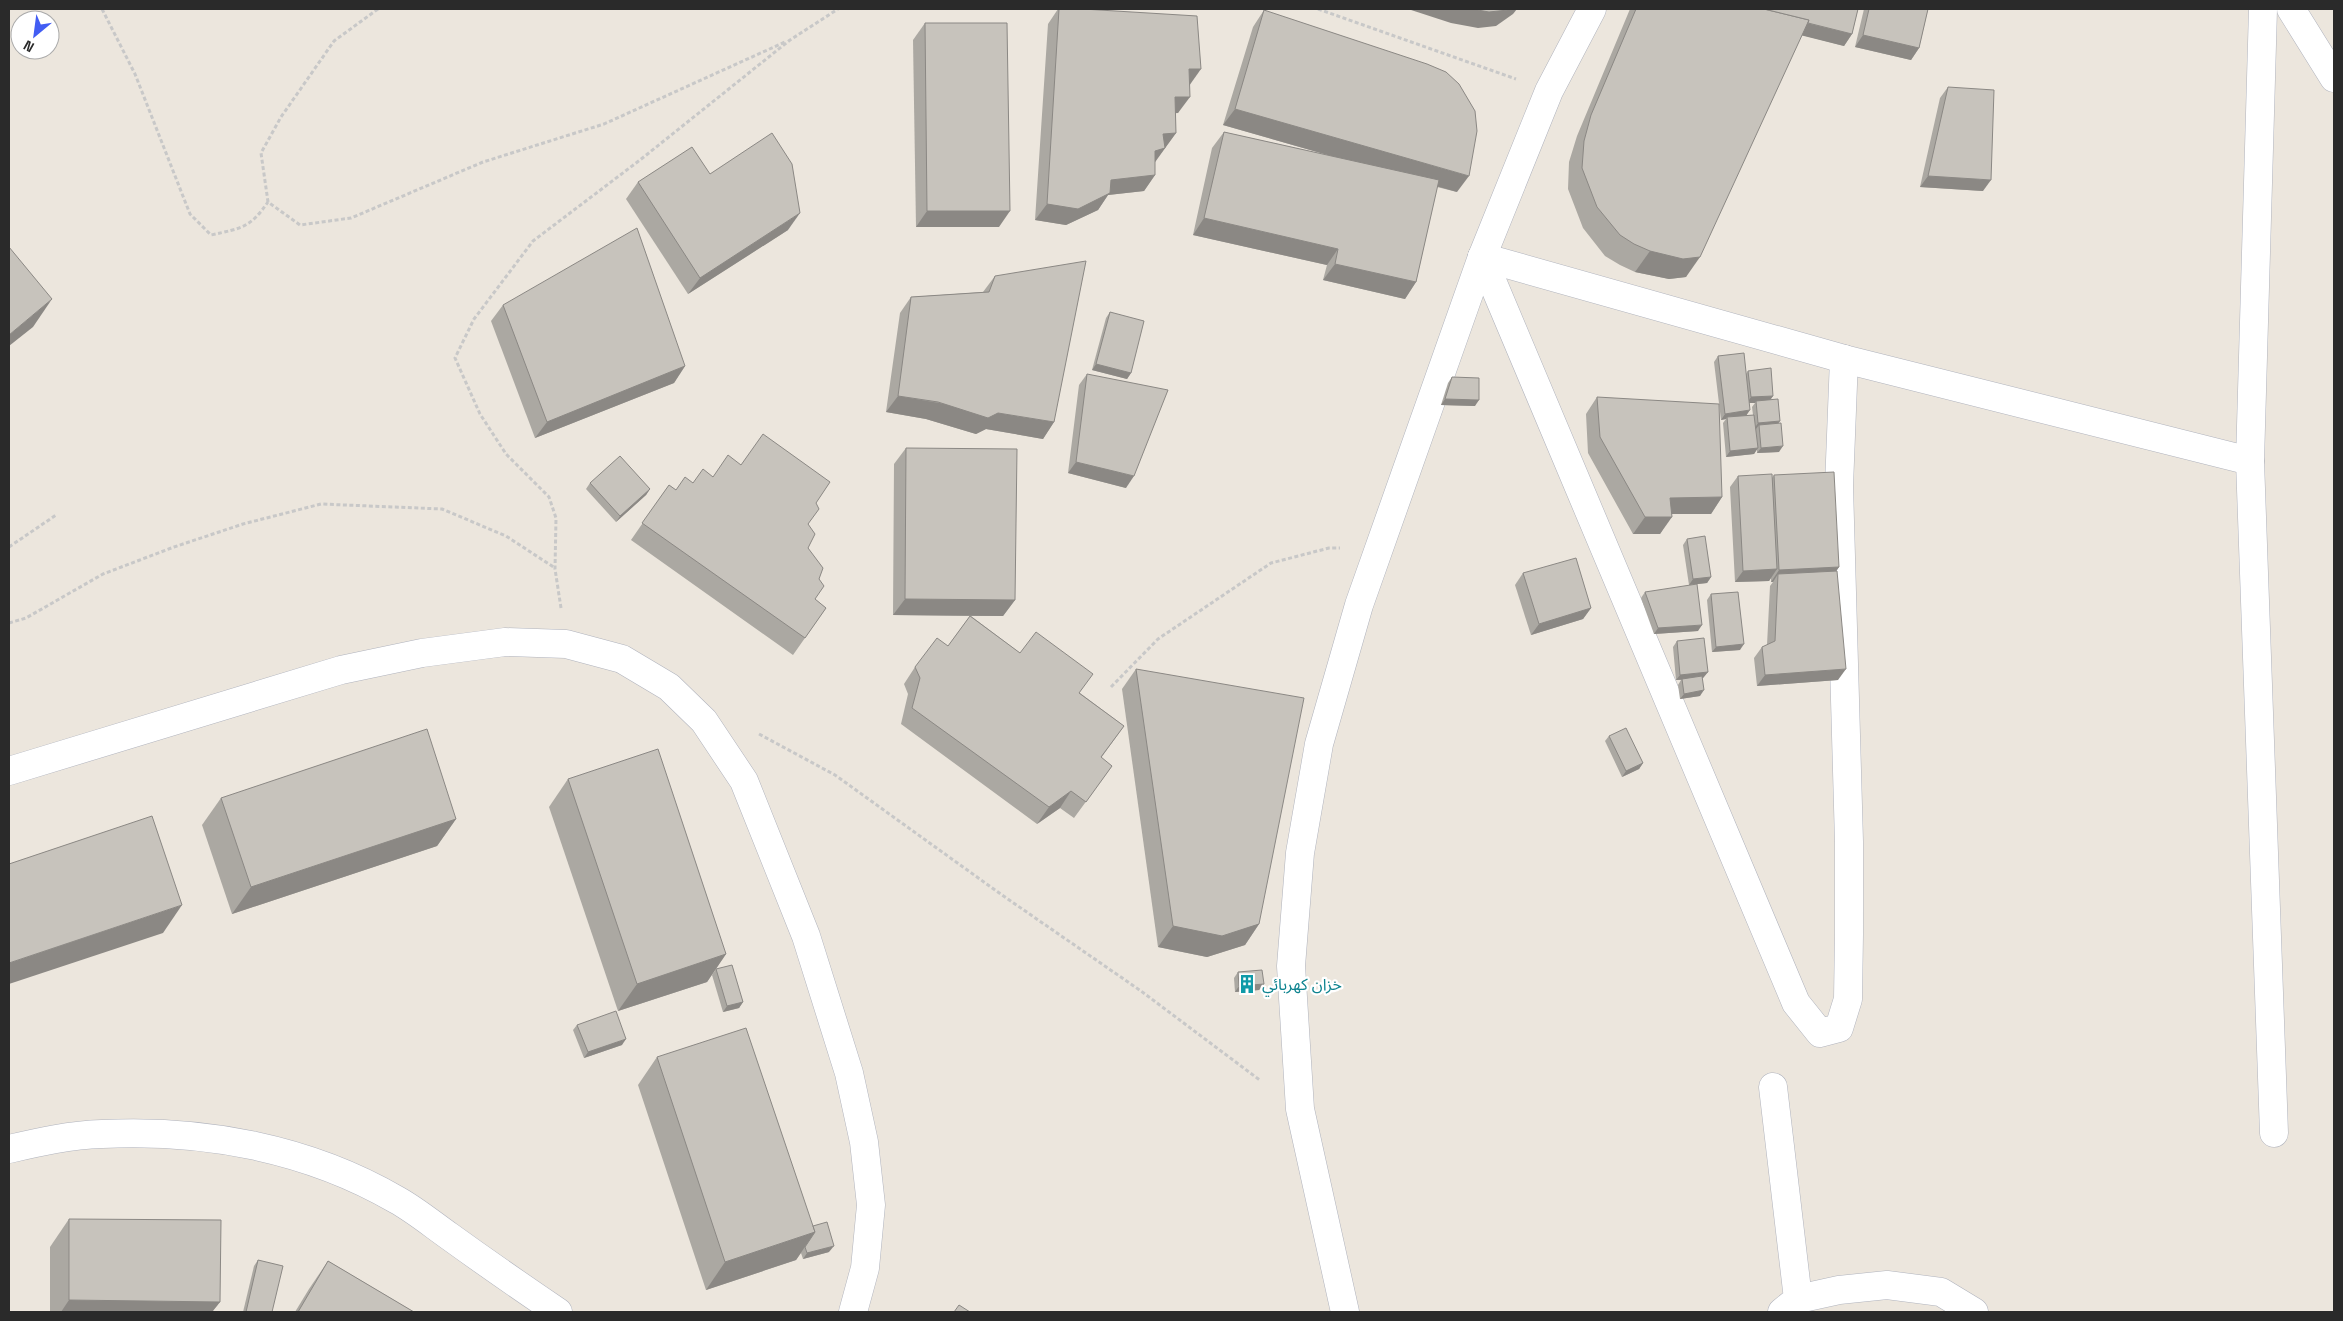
<svg xmlns="http://www.w3.org/2000/svg" width="2343" height="1321" font-family="'Space Grotesk','Noto Sans Arabic',sans-serif">
<style>
.lines{fill:none;stroke-linecap:round;stroke-linejoin:round}
.minor-casing{stroke:#b0b3bd;stroke-width:29}
.path{stroke:#c8c8c8;stroke-width:3;stroke-dasharray:4 2.5;stroke-linecap:butt}
.minor{stroke:#fff;stroke-width:28}
.wall{fill:#aba8a2;fill-rule:evenodd}
.shaded-wall{fill:#8b8884}
.building{fill:#c7c3bc;stroke:#8b8884}
.labels{text-anchor:middle;stroke-width:4.5;stroke-linejoin:round;paint-order:stroke}
.culture-label{font-size:16px;fill:#0d838f;stroke:#fff;text-anchor:start}
</style>
<rect width="100%" height="100%" fill="#ece6dd"/>
<g class="lines">
<!-- minor casing -->
<g class="minor-casing">
<g id="minor">
<path d="M2263,9L2250,461L2274,1133"/>
<path d="M2291,9L2334,78"/>
<path d="M1482,257L1796,1003L1820,1033L1839,1028L1848,999L1849,934V842L1839,486L1844,359"/>
<path d="M1482,257L1844,359L2250,461"/>
<path d="M9,771L341,670L422,653L505,642L566,644L622,659L669,687L704,721L744,781L806,936L849,1073L864,1142L871,1205L865,1268L853,1312"/>
<path d="M1773,1087L1798,1299L1782,1312"/>
<path d="M9,1149C39,1142 70,1135 102,1134C203,1129 308,1148 397,1200C415,1210 432,1224 449,1236C485,1262 521,1287 558,1312"/>
<path d="M1798,1299L1839,1290L1887,1285L1941,1292L1974,1312"/>
<path d="M1345,1312L1300,1109L1291,966L1300,853L1319,744L1359,605L1482,257L1549,91L1592,9"/>
</g>
</g>
<!-- path -->
<g class="path">
<path d="M102,9L135,74L190,214L211,235C242,228 250,228 268,202"/>
<path d="M378,9L334,41L281,117L261,153L268,202L300,225L351,218L483,162L604,124L785,42"/>
<path d="M1318,9L1516,79"/>
<path d="M9,547L56,515"/>
<path d="M561,608L555,569L556,518L549,497L506,454L480,414L455,358L474,319L533,241L640,160L790,40L838,9"/>
<path d="M9,623L26,618L103,574L174,547L243,524L321,504L442,509L506,536L555,568"/>
<path d="M1111,687L1158,639L1271,563L1329,548H1340"/>
<path d="M759,734L835,775L1002,895L1141,991L1261,1081"/>
</g>
<!-- minor -->
<use href="#minor" class="minor"/>
</g>
<!-- wall -->
<g class="wall">
<path d="M1058,9H1083L1189,86L1178,113H1175L1176,133L1155,161V175L1144,191L1108,195L1098,210L1066,225L1035,220L1048,24Z"/>
<path d="M1630,9H1858L1852,34L1844,46L1802,35L1686,277L1669,279L1635,272L1620,265L1605,256L1583,228L1568,189L1569,162L1577,136Z"/>
<path d="M1864,9H1928L1919,48L1911,60L1855,47Z"/>
<path d="M1264,10L1457,192L1437,187L1416,282L1405,299L1323,280L1327,265L1193,235L1212,148L1224,132L1331,156L1223,125L1253,27Z"/>
<path d="M925,23L999,227H916L913,40Z"/>
<path d="M1948,87L1983,191L1920,187L1940,98Z"/>
<path d="M710,174L788,230L688,294L626,199L638,182Z"/>
<path d="M995,276L1054,422L1043,439L986,429L976,434L926,419L886,412L900,313L911,297L983,292Z"/>
<path d="M503,305L685,366L674,383L535,438L491,321Z"/>
<path d="M1110,312L1131,373L1127,379L1092,370L1106,318Z"/>
<path d="M1718,356L1746,374L1748,371L1773,396L1770,399L1778,424L1779,452L1757,453V449L1754,454L1726,457L1723,423L1726,419L1721,420L1714,362ZM1749,403H1755L1752,407L1753,415H1746Z"/>
<path d="M1087,374L1126,488L1068,473L1079,385Z"/>
<path d="M1452,377L1475,406L1441,405L1448,383Z"/>
<path d="M1597,397L1722,497L1711,514H1672L1660,534H1633L1588,453L1586,414Z"/>
<path d="M906,448L1015,600L1003,616H971L1020,653L1080,693L1124,726L1101,758L1112,766L1074,818L1060,808L1037,824L901,724L908,694L904,684L915,667L948,646L970,616L893,615L894,464Z"/>
<path d="M741,465L816,503L808,525V548L819,579L815,599L826,608L793,655L631,540L669,485L676,490L713,477Z"/>
<path d="M1774,475L1839,567L1836,571L1838,680L1757,686L1754,658L1762,647L1767,645L1770,586L1773,582H1771V578L1769,581L1735,582L1730,487L1738,476L1772,478Z"/>
<path d="M590,483L650,489L646,495L616,522L586,489Z"/>
<path d="M1687,539L1711,577L1707,583L1689,585L1683,545Z"/>
<path d="M1523,573L1591,608L1583,619L1531,635L1515,585Z"/>
<path d="M1645,592L1698,631L1654,634L1641,598Z"/>
<path d="M1711,594L1740,650L1712,652L1707,600Z"/>
<path d="M1677,641L1708,672L1703,678H1702L1700,696L1680,699L1678,685L1681,680H1676L1673,647Z"/>
<path d="M1136,669L1259,924L1245,945L1207,957L1158,947L1122,689Z"/>
<path d="M1609,736L1643,763L1639,769L1622,777L1605,741Z"/>
<path d="M568,779L726,954L707,982L618,1011L549,807Z"/>
<path d="M221,798L456,819L437,846L232,914L202,825Z"/>
<path d="M716,969L743,1002L739,1008L723,1012L712,975Z"/>
<path d="M1238,972L1264,984L1259,990L1235,992L1234,978Z"/>
<path d="M577,1025L622,1045L584,1058L573,1030Z"/>
<path d="M657,1057L813,1226L829,1252L803,1259L801,1253L796,1260L706,1290L638,1085Z"/>
<path d="M69,1219L220,1302L212,1312H50V1247Z"/>
<path d="M258,1260L272,1312H243L254,1266Z"/>
<path d="M328,1261L414,1312H295L309,1289Z"/>
</g>
<!-- shaded-wall -->
<g class="shaded-wall">
<path d="M1408,9H1517L1513,14L1496,26L1478,28L1451,23Z"/>
<path d="M1760,12L1852,34L1844,46L1752,23Z"/>
<path d="M1863,35L1919,48L1911,60L1855,47Z"/>
<path d="M1189,69H1201L1189,86Z"/>
<path d="M1175,97H1190L1178,113L1164,114Z"/>
<path d="M1235,109L1469,176L1457,192L1223,125Z"/>
<path d="M1176,133L1153,165L1144,168L1163,134Z"/>
<path d="M1155,175L1144,191L1108,195L1098,210L1066,225L1035,220L1047,204L1111,180Z"/>
<path d="M1928,176L1991,180L1983,191L1920,187Z"/>
<path d="M927,211H1010L999,227H916Z"/>
<path d="M800,213L788,230L688,294L700,278Z"/>
<path d="M1204,218L1338,249L1327,265L1193,235Z"/>
<path d="M1650,251L1700,257L1686,277L1669,279L1635,272Z"/>
<path d="M1335,264L1416,282L1405,299L1323,280Z"/>
<path d="M52,299L33,327L9,346V335Z"/>
<path d="M1096,364L1131,373L1127,379L1092,370Z"/>
<path d="M685,366L674,383L535,438L547,422Z"/>
<path d="M898,396L998,413L1054,422L1043,439L986,429L976,434L926,419L886,412Z"/>
<path d="M1773,396L1769,402L1756,401L1755,403H1747L1751,397Z"/>
<path d="M1445,399L1479,400L1475,406L1441,405Z"/>
<path d="M1750,410L1746,416L1727,417L1726,419L1721,420L1725,414Z"/>
<path d="M1780,421L1776,427L1759,425L1756,429H1754L1758,423Z"/>
<path d="M1783,446L1779,452L1757,453L1761,448Z"/>
<path d="M1758,448L1754,454L1726,457L1730,451Z"/>
<path d="M1076,462L1134,476L1126,488L1068,473Z"/>
<path d="M650,489L646,495L616,522L620,516Z"/>
<path d="M1722,497L1711,514H1659L1670,498Z"/>
<path d="M1645,517H1672L1660,534H1633Z"/>
<path d="M1839,567L1831,579L1778,574L1773,582H1771L1779,570Z"/>
<path d="M1777,569L1769,581L1735,582L1743,571Z"/>
<path d="M1711,577L1707,583L1689,585L1693,579Z"/>
<path d="M905,599L1015,600L1003,616L893,615Z"/>
<path d="M1591,608L1583,619L1531,635L1539,624Z"/>
<path d="M1702,625L1698,631L1654,634L1658,628Z"/>
<path d="M1744,644L1740,650L1712,652L1716,647Z"/>
<path d="M1846,669L1838,680L1757,686L1765,675Z"/>
<path d="M1708,672L1703,678L1676,680L1680,675Z"/>
<path d="M1704,690L1700,696L1680,699L1684,694Z"/>
<path d="M1643,763L1639,769L1622,777L1626,771Z"/>
<path d="M1071,791L1060,808L1037,824L1049,807Z"/>
<path d="M456,819L437,846L232,914L251,887Z"/>
<path d="M182,905L163,933L9,984V963Z"/>
<path d="M1259,924L1245,945L1207,957L1158,947L1173,926Z"/>
<path d="M726,954L707,982L618,1011L637,984Z"/>
<path d="M1264,984L1259,990L1235,992L1239,986Z"/>
<path d="M743,1002L739,1008L723,1012L727,1006Z"/>
<path d="M626,1039L622,1045L584,1058L588,1052Z"/>
<path d="M815,1232L796,1260L706,1290L725,1262Z"/>
<path d="M834,1246L829,1252L803,1259L807,1253Z"/>
<path d="M69,1300L220,1302L212,1312H61Z"/>
</g>
<!-- building -->
<g class="building">
<path d="M1059,9H1083L1197,16L1201,69H1189L1190,97H1175L1176,133L1163,134L1165,148L1155,151V175L1111,180L1110,193L1078,209L1047,204Z"/>
<path d="M1472,9H1509L1508,10L1489,12Z"/>
<path d="M1636,9H1764L1809,20L1700,257L1683,259L1650,251L1634,244L1620,235L1597,207L1582,168L1584,141L1591,115Z"/>
<path d="M1764,9H1858L1852,34L1808,23L1809,20Z"/>
<path d="M1869,9H1928L1919,48L1863,35Z"/>
<path d="M1264,10L1427,64L1446,72L1459,84L1475,111L1477,131L1469,176L1235,109Z"/>
<path d="M925,23H1007L1010,211H927Z"/>
<path d="M1948,87L1994,90L1991,180L1928,176Z"/>
<path d="M1224,132L1439,180L1416,282L1335,264L1338,249L1204,218Z"/>
<path d="M772,133L792,164L800,213L700,278L638,182L692,147L710,174Z"/>
<path d="M637,228L685,366L547,422L503,305Z"/>
<path d="M9,247L52,299L9,335Z"/>
<path d="M1086,261L1054,422L998,413L988,418L938,402L898,396L911,297L989,292L995,276Z"/>
<path d="M1110,312L1144,321L1131,373L1096,364Z"/>
<path d="M1744,353L1750,410L1725,414L1718,356Z"/>
<path d="M1771,368L1773,396L1751,397L1748,371Z"/>
<path d="M1087,374L1168,390L1134,476L1076,462Z"/>
<path d="M1452,377L1479,378V400L1445,399Z"/>
<path d="M1597,397L1719,404L1722,497L1670,498L1672,517H1645L1600,437Z"/>
<path d="M1778,399L1780,421L1758,423L1756,401Z"/>
<path d="M1754,415L1758,448L1730,451L1727,417Z"/>
<path d="M1781,423L1783,446L1761,448L1759,425Z"/>
<path d="M763,434L830,482L816,503L819,509L808,524L815,534L808,548L823,568L819,579L824,586L815,599L826,608L805,638L642,523L669,485L676,490L685,477L693,483L703,469L713,477L728,455L741,465Z"/>
<path d="M906,448L1017,449L1015,600L905,599Z"/>
<path d="M620,456L650,489L620,516L590,483Z"/>
<path d="M1834,472L1839,567L1779,570L1774,475Z"/>
<path d="M1772,474L1777,569L1743,571L1738,476Z"/>
<path d="M1705,536L1711,577L1693,579L1687,539Z"/>
<path d="M1576,558L1591,608L1539,624L1523,573Z"/>
<path d="M1837,571L1846,669L1765,675L1762,647L1775,641L1778,574Z"/>
<path d="M1697,584L1702,625L1658,628L1645,592Z"/>
<path d="M1738,592L1744,644L1716,647L1711,594Z"/>
<path d="M970,616L1020,653L1036,632L1093,674L1079,693L1124,726L1101,757L1112,766L1086,802L1071,791L1049,807L912,708L920,678L915,667L937,638L948,646Z"/>
<path d="M1704,638L1708,672L1680,675L1677,641Z"/>
<path d="M1136,669L1304,698L1259,924L1222,936L1173,926Z"/>
<path d="M1702,676L1704,690L1684,694L1682,679Z"/>
<path d="M1626,728L1643,763L1626,771L1609,736Z"/>
<path d="M427,729L456,819L251,887L221,798Z"/>
<path d="M658,749L726,954L637,984L568,779Z"/>
<path d="M152,816L182,905L9,963V864Z"/>
<path d="M732,965L743,1002L727,1006L716,969Z"/>
<path d="M1262,970L1264,984L1239,986L1238,972Z"/>
<path d="M616,1011L626,1039L588,1052L577,1025Z"/>
<path d="M746,1028L815,1232L725,1262L657,1057Z"/>
<path d="M69,1219L221,1220L220,1302L69,1300Z"/>
<path d="M827,1222L834,1246L807,1253L805,1247L815,1232L813,1226Z"/>
<path d="M258,1260L283,1266L272,1312H246Z"/>
<path d="M328,1261L414,1312H298Z"/>
<path d="M959,1305L970,1312H954Z"/>
</g>
<!-- icons -->
<defs>
<g id="building-bare" transform="scale(1.5)"><path d="M-4-6H4V6H1V3H-1V6H-4ZM-2.5-4.3h1.7v1.8h-1.7ZM.8-4.3h1.7v1.8H.8ZM-2.5-1h1.7V.8h-1.7ZM.8-1h1.7V.8H.8Z" fill="#0f9aa8" stroke="#fff" stroke-width="2.5" paint-order="stroke"/></g>
</defs>
<g fill-rule="evenodd">
<use href="#building-bare" x="1247" y="984"/>
</g>
<g class="labels">
<!-- culture labels -->
<g class="culture-label">
<text x="1262" y="990">خزان كهربائي</text>
</g>
</g>
<!-- border -->
<rect width="2343" height="1321" fill="none" stroke="#2a2a2a" stroke-width="20"/>
<!-- north arrow -->
<g transform="translate(35 35) rotate(209)"><circle r="24" fill="#ffffff" stroke="#aaaaaa"/>
<path d="M0-4L9 19L0 12L-9 19Z" fill="#425df3"/>
<text y="-8" font-size="14" font-weight="bold" text-anchor="middle" fill="#2a2a2a">N</text>
</g>
</svg>
